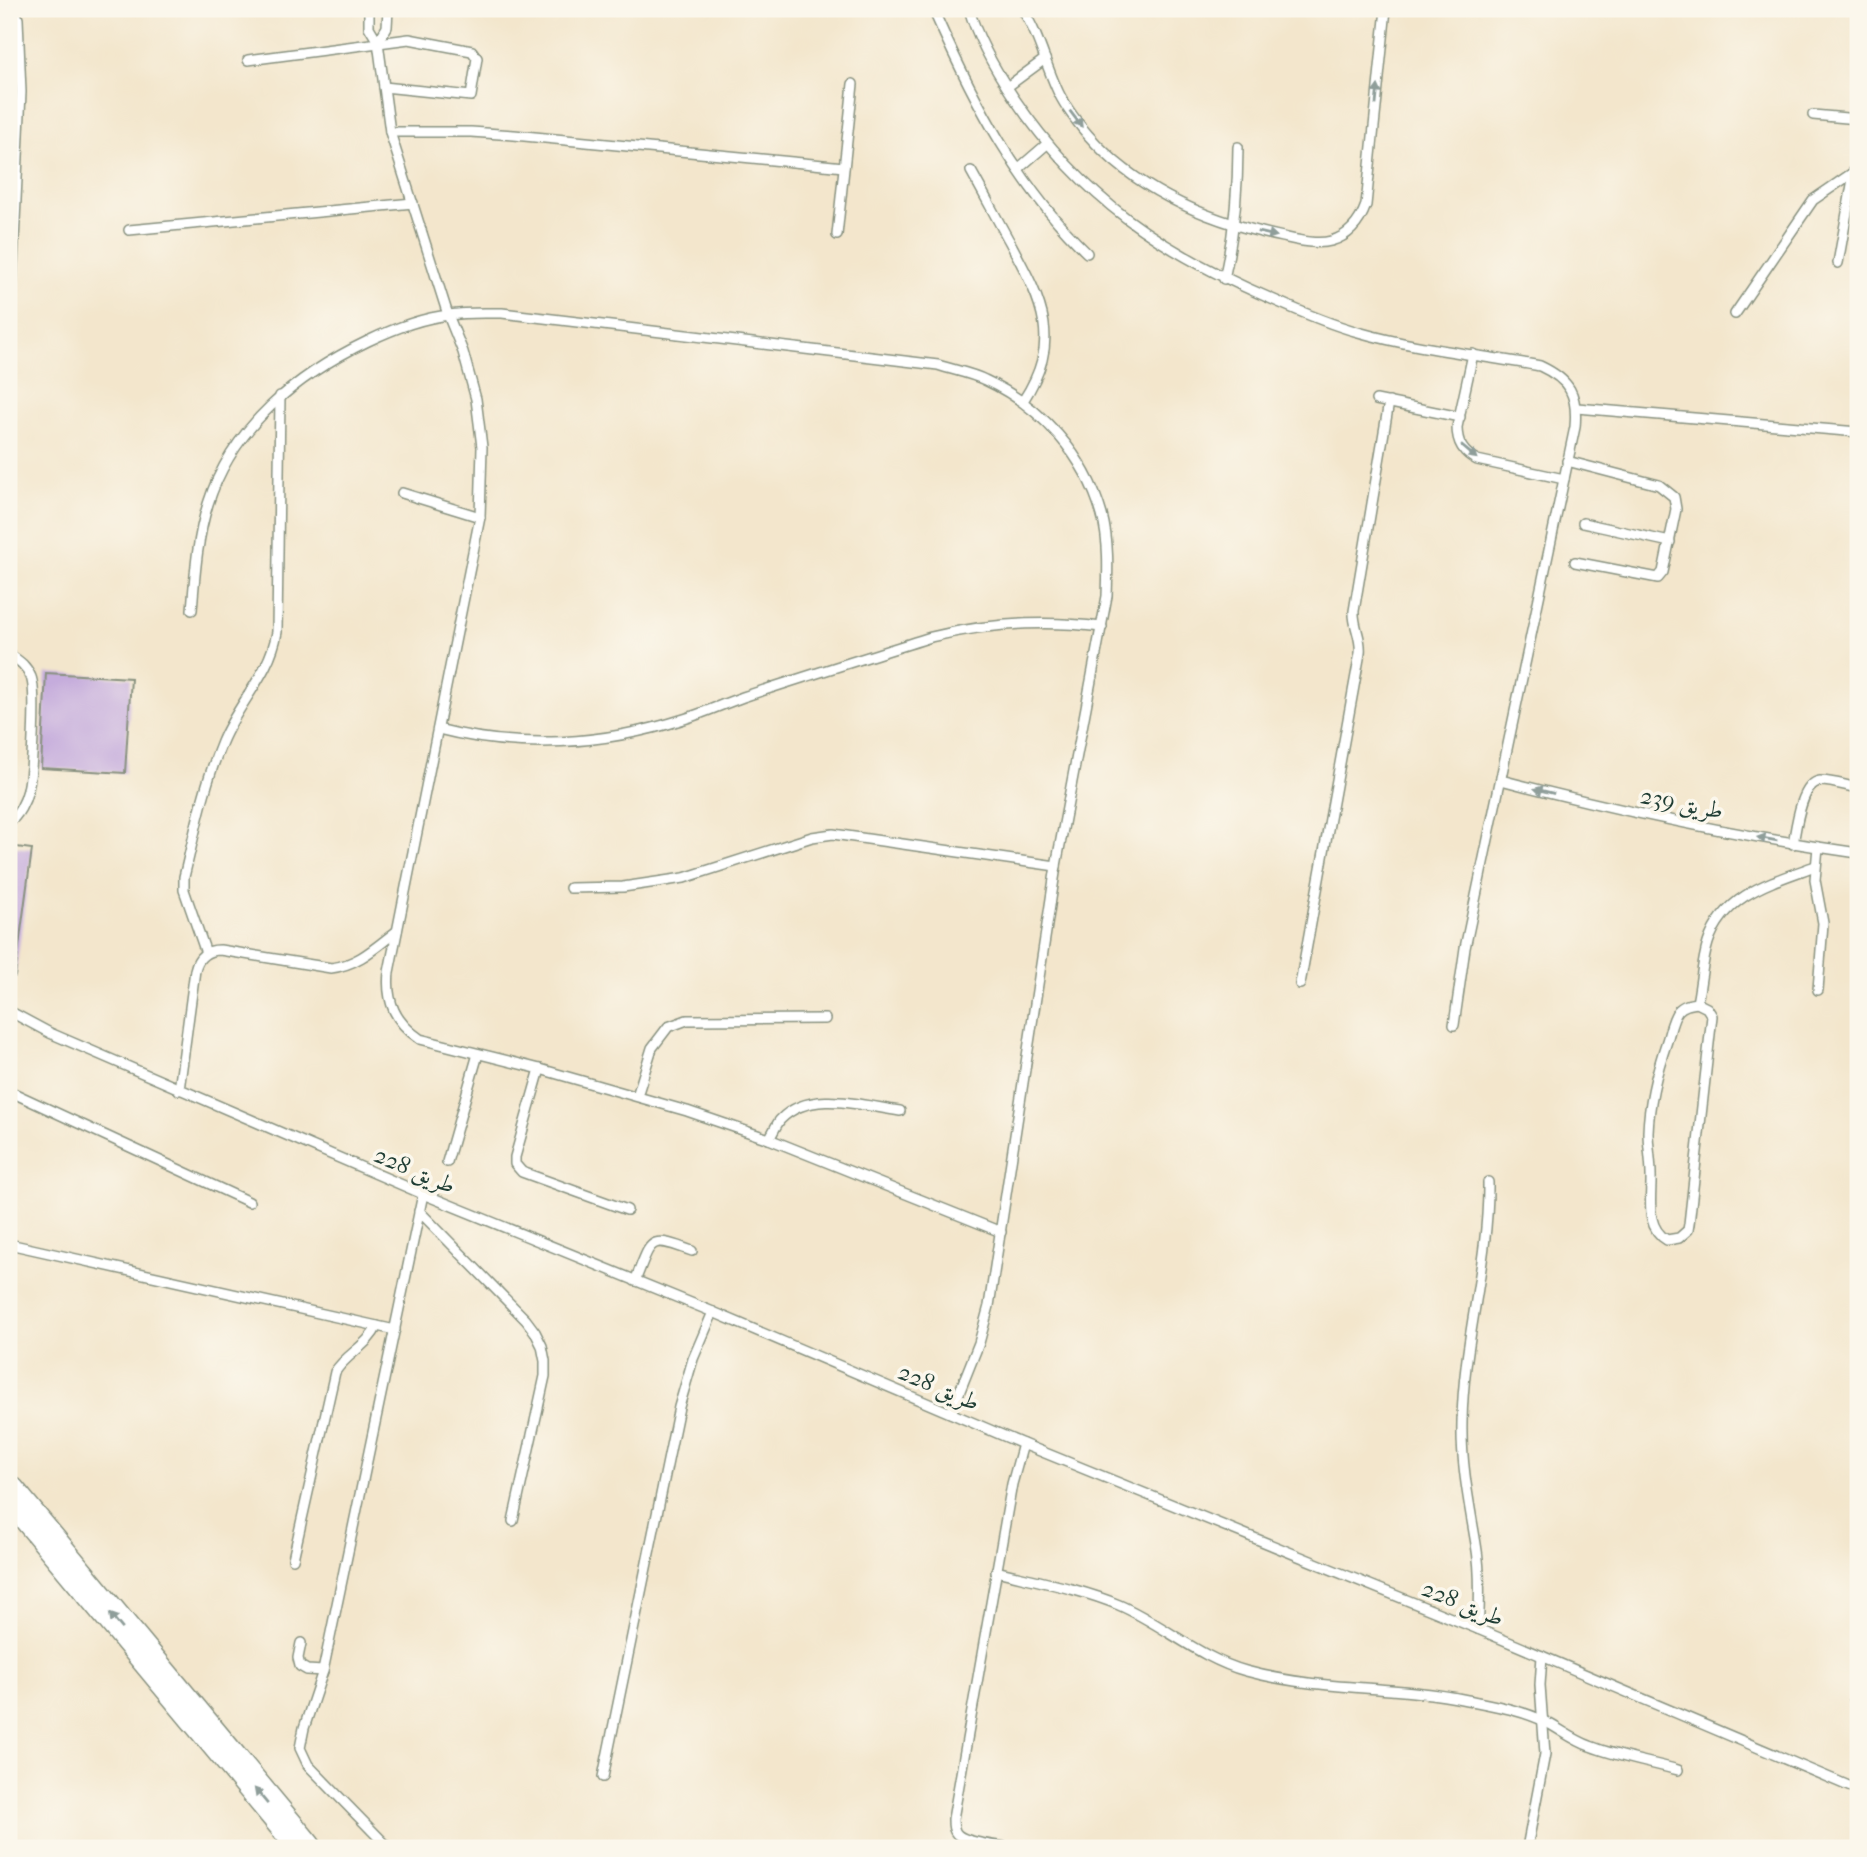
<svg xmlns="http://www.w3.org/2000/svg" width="1867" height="1857" font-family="'IM FELL French Canon',Amiri,serif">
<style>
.building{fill:#c5acdc}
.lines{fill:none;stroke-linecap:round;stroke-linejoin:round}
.service-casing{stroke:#899280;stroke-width:12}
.motorway-casing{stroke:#899280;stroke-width:35}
.service{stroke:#fff;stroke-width:9}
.motorway{stroke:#fff;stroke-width:32}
.oneway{fill:#8f9e9a}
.labels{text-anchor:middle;stroke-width:7;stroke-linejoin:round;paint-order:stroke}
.street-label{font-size:24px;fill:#1f3d34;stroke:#fbf7ec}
</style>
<rect width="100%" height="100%" fill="#fbf7ec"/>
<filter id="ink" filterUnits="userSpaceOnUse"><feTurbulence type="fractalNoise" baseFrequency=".0143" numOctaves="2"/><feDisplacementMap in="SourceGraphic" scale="14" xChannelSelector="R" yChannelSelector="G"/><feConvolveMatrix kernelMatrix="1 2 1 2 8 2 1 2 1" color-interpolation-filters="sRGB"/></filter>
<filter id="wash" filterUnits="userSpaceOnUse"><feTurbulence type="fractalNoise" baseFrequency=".00686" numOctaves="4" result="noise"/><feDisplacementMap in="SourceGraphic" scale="28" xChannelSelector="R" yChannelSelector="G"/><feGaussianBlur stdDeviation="1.57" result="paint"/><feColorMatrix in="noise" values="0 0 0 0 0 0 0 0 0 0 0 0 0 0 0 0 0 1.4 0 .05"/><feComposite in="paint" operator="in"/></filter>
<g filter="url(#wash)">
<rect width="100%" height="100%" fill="#f3e6cc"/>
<g id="blocks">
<!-- building -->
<g class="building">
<path d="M46,673L131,678L125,773L41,768Z"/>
<path d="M9,846L32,849L15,976L9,972Z"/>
</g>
</g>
</g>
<g filter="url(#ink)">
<use href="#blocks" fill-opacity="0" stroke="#899280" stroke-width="2"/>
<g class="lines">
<!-- service casing -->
<g class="service-casing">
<g id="service">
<path d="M369,9V27L378,42L390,132L448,315L463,352L476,399L482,447L480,517L389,972C386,1002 395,1022 420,1039L540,1069L687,1111L769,1139L1001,1232"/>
<path d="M969,9C978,41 996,71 1014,98C1083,200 1162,252 1274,300C1301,312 1329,324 1358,332C1417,349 1480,355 1540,366C1570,380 1578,395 1575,427L1465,948L1454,1025"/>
<path d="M1022,9C1038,33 1044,60 1056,87C1063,104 1076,121 1088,135C1138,192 1211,222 1283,237C1297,240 1317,245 1331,241C1349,236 1360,222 1366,205L1386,9"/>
<path d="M936,16C974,101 1019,188 1087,253"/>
<path d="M378,42L387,27L388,9"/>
<path d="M248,60L409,39L472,51L477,58L471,96L384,87"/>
<path d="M1007,87L1045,59"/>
<path d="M1813,115L1858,119"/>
<path d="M390,132H471L514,135L844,167"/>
<path d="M1018,169L1047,144"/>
<path d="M971,171C985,196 998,221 1012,246C1043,304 1062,341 1023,401"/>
<path d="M129,230L413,203"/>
<path d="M837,235L853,84"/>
<path d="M1838,263L1858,151"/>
<path d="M1224,279C1234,234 1238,192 1238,147"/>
<path d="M1735,314L1813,200L1854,172"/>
<path d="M9,351L21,92L18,19L15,9"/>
<path d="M1473,354L1457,427C1457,443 1463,453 1477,460L1564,479"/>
<path d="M1376,400L1460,417"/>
<path d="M1577,408L1858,432"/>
<path d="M1567,461L1659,485L1674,497L1676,509L1663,572L1658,578L1575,562"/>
<path d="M402,493L480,517"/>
<path d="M1583,523L1670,542"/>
<path d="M192,610C195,574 197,539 208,504C232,427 297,375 368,341C393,329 421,318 449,315C466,312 485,313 502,313L938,365C953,370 971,373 985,380C1041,406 1085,455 1102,515C1109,541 1108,569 1107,596L1056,866L989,1306L979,1343L951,1413"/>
<path d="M9,654C19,661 26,665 31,677C37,692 32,772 28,790C25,802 18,816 9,822"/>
<path d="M438,729C519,750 604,745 684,719C704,713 723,704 743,697C806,676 868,657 931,637C988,623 1043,620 1102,627"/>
<path d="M1501,780C1619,811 1737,836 1858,853"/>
<path d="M1793,844C1796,828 1801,783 1820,781C1832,781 1847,786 1858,788"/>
<path d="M1818,847L1815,880L1823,923L1818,990"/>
<path d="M570,888L623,887L684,878L812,837L833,834L1056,866"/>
<path d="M206,953L184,890V877C195,832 204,785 222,742C238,703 270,674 277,632L280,396"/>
<path d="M1300,984L1360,653C1362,638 1353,626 1354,611L1389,402"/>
<path d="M1697,1003L1707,1008L1712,1016L1689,1224L1688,1230L1679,1238L1667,1240C1644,1227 1652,1196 1651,1175C1651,1160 1648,1146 1648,1132C1649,1101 1657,1070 1667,1041C1670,1032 1672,1019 1678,1011C1683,1005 1690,1004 1697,1003Z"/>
<path d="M1697,1003C1701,984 1702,962 1708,943C1724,894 1772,882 1815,866"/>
<path d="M9,1011L50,1033L423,1194L713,1312L1023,1444L1478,1629L1858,1790"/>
<path d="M540,1069L515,1157V1164L522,1172L627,1210"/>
<path d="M179,1090L195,970C198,957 206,950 220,950L331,968C358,965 376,947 397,931"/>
<path d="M9,1091L249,1202"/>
<path d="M637,1096L652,1048L668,1027L687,1020L825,1019"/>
<path d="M769,1139C773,1133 776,1125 780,1120C810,1088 863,1106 900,1111"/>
<path d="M447,1162L478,1054"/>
<path d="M419,1211L526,1320L535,1332L542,1346L545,1361V1376L513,1521"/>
<path d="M9,1244L395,1330"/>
<path d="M635,1281C652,1240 647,1234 692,1251"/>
<path d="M293,1559L335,1372C347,1353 368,1346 377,1326"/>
<path d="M996,1571C1037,1581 1081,1589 1119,1605C1163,1624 1199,1658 1246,1671C1318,1691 1394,1685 1467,1700C1492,1705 1521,1710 1544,1721C1560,1729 1573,1740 1590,1746C1618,1757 1649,1762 1678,1770"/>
<path d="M1478,1629C1480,1600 1481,1572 1476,1544C1469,1502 1461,1464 1462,1422C1463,1341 1489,1263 1488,1182"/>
<path d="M301,1643L298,1658L300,1666L307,1670L323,1671"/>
<path d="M1858,1678L1854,1697L1858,1717"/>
<path d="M603,1777L679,1407L693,1359L713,1312"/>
<path d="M389,1848L308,1765L300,1748L304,1728L323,1671L423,1194"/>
<path d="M1011,1848C999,1846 967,1843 958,1835C953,1831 953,1825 953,1819L1012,1484L1023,1444"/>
<path d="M1527,1848L1545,1754L1540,1685L1542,1656"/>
</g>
</g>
<!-- motorway casing -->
<g class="motorway-casing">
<path id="motorway" d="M9,1492L305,1848"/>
</g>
<!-- service -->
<use href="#service" class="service"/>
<!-- motorway -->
<use href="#motorway" class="motorway"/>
</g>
<!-- one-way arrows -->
<defs><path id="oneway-solid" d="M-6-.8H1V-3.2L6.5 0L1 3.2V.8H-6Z" transform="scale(1.75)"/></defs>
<g class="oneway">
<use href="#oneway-solid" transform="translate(1377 95) rotate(-84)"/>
<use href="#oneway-solid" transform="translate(1076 119) rotate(53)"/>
<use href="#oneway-solid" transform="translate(1267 234) rotate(13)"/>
<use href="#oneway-solid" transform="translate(1469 452) rotate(40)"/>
<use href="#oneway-solid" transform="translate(1544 791) rotate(-166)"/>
<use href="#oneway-solid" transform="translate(1767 839) rotate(-170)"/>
<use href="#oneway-solid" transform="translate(116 1621) rotate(-130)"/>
<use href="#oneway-solid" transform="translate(261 1796) rotate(-130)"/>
</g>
</g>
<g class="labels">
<!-- street labels -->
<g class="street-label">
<text transform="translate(1682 803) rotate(11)" y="8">طريق 239</text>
<text transform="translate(415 1170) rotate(23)" y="8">طريق 228</text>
<text transform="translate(939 1387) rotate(23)" y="8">طريق 228</text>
<text transform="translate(1463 1603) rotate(22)" y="8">طريق 228</text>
</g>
</g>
<!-- margin -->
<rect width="1867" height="1857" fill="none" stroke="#fbf7ec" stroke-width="35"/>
</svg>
